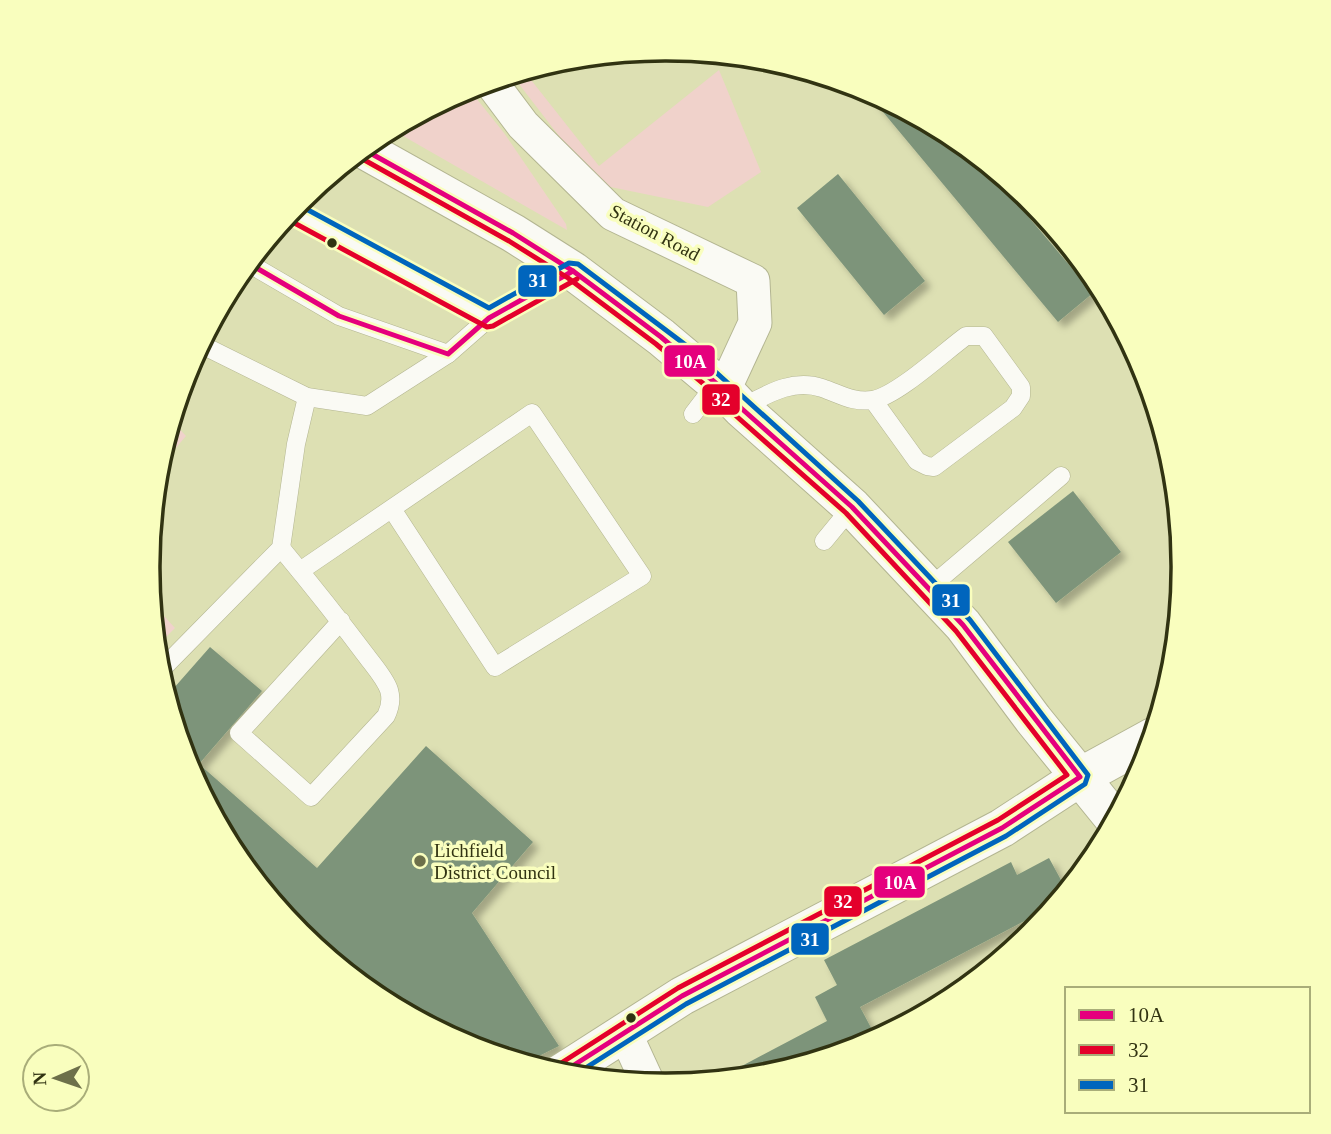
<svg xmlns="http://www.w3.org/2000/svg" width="1331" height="1134" font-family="Georgia,serif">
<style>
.green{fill:#f0d2cb}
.building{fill:#7d947a;filter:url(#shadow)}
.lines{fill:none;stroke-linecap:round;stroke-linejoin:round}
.service-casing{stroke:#b3b591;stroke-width:19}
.minor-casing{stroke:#b3b591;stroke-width:35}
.tertiary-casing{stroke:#b3b591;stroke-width:40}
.service{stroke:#fafaf4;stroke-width:18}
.minor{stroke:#fafaf4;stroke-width:33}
.tertiary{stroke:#fafaf4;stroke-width:38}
.bus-1-casing{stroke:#f9febe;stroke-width:10}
.bus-2-casing{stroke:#f9febe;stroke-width:10}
.bus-3-casing{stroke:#f9febe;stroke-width:10}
.bus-1{stroke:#e5007d;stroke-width:5}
.bus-2{stroke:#e4002b;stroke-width:5}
.bus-3{stroke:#0065bd;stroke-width:5}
.bus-dot{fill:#313312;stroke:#f9febe;stroke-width:2.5}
.poi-dot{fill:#6d704a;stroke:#f9febe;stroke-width:2.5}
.labels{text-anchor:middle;stroke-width:7;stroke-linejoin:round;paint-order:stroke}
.street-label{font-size:19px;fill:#313312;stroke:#f9febe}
.poi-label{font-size:19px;fill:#313312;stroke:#f9febe;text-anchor:start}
.rim{fill:none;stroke:#313312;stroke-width:3.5}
.line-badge{stroke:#f9febe;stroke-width:2.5}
.badge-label{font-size:19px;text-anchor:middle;font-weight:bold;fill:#fff}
</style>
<defs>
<filter id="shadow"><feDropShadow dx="6" dy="6" stdDeviation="3.5" flood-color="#0004"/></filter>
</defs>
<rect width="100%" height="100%" fill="#dde0b3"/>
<!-- green -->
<g class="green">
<path d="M719,70L761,172L708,207L596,184L512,75L524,71L599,166Z"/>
<path d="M468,88L504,133L566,224L567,230L391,129Z"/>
<path d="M171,420L186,436L157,470L158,466Z"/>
<path d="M151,602L175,628L155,648Z"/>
</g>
<!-- building -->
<g class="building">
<path d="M863,88L954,137L976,155L1093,293L1058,322Z"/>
<path d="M838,174L925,281L884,315L797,208Z"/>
<path d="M1073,491L1121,552L1056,603L1008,542Z"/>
<path d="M210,647L262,691L199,764L317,868L426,746L533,842L472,913L559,1046L525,1063L467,1045L377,997L299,933L235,854L187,765L166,697Z"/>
<path d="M1049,858L1067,891L1055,905L860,1007L877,1039L863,1046L766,1075L742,1077L738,1068L827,1021L815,997L837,985L824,960L1011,862L1017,875Z"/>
</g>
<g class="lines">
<!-- service casing -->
<g class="service-casing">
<g id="service">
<path d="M291,211L489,318"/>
<path d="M248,263L339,316L448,354"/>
<path d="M200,344L307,397L367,406L448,354L489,318L573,271"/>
<path d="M741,408C766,395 792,378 822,388C840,394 853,403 873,400C898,395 944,352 966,336H984L1021,387V396L1013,408L934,467L927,466L917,461L873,400"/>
<path d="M693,414L716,384"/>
<path d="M824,541L852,507"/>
<path d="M281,548C310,583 338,618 365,654C373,665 385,678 389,690C392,700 390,708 386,716L311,797L239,733L341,621"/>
<path d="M300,571L532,413L642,576L495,667L392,509"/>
<path d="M929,588L1061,476"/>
<path d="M159,672L281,548L296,444L307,397"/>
</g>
</g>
<!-- minor casing -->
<g class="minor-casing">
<g id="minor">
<path d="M490,81L523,125L613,214L753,281L755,323L724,390"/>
<path d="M625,1033L648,1083"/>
</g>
</g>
<!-- tertiary casing -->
<g class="tertiary-casing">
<g id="tertiary">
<path d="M363,149L513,233L573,271L661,337L724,390L741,408L852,507L963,625L1033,719L1115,820"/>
<path d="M560,1074L682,996L1002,828L1080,777L1153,737"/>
</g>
</g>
<!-- service -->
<use href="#service" class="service"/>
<!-- minor -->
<use href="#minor" class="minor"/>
<!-- tertiary -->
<use href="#tertiary" class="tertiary"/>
<!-- bus-1 casing -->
<g class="bus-1-casing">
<g id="bus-1">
<path d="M363,149L513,233L573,271L661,337L724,390L741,408L852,507L963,625L1080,777L1002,828L682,996L560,1074"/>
<path d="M248,263L339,316L448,354L489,318L573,271"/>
</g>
</g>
<!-- bus-2 casing -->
<g class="bus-2-casing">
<g id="bus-2">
<path d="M359,157L509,241L568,278L656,344L718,396L735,415L846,513L956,631L1067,775L998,820L678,988L555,1067"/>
<path d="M287,219L487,327L493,326L577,279"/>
</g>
</g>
<!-- bus-3 casing -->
<g class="bus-3-casing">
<path id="bus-3" d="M297,204L489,308L569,263L578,264L687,346L858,501L970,620L1088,775L1085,784L1006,836L686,1004L573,1076"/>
</g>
<!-- bus-1 -->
<use href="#bus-1" class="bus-1"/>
<!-- bus-2 -->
<use href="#bus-2" class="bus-2"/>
<!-- bus-3 -->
<use href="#bus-3" class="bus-3"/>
</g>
<!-- markers -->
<g class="bus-dot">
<circle cx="332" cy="243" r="6"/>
<circle cx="631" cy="1018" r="6"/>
</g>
<circle class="poi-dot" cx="420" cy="861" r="7"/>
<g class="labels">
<!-- street labels -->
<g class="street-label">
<text transform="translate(655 232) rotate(28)" y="7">Station Road</text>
</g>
<!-- poi labels -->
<g class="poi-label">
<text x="434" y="857">Lichfield<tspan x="434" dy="22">District Council</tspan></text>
</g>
</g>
<!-- crop -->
<path d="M0 0H1331V1134H0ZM665 61H666A505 505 0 0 1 1171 566V568A505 505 0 0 1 666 1073H665A505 505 0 0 1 160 568V566A505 505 0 0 1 665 61Z" fill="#f9febe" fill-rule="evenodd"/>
<path class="rim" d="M665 61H666A505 505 0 0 1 1171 566V568A505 505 0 0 1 666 1073H665A505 505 0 0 1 160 568V566A505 505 0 0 1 665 61Z"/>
<g class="line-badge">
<rect x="517" y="264" width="41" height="34" rx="7" fill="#0065bd"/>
<rect x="663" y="344" width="53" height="34" rx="7" fill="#e5007d"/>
<rect x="701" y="383" width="40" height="33" rx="7" fill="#e4002b"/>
<rect x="931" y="583" width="40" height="34" rx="7" fill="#0065bd"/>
<rect x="873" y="865" width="53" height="34" rx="7" fill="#e5007d"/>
<rect x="823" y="885" width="40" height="33" rx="7" fill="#e4002b"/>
<rect x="790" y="922" width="40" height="34" rx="7" fill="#0065bd"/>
</g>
<g class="badge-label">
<text x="538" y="287">31</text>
<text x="690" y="368">10A</text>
<text x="721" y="406">32</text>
<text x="951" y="607">31</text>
<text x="900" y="889">10A</text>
<text x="843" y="908">32</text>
<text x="810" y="946">31</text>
</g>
<!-- legend -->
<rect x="1065" y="987" width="245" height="126" fill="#f9febe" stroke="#a9ad79" stroke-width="2"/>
<rect x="1079" y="1010" width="35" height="10" fill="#e5007d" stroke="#a9ad79" stroke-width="2"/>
<text x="1128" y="1022" font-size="21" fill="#313312">10A</text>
<rect x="1079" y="1045" width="35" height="10" fill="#e4002b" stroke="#a9ad79" stroke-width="2"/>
<text x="1128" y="1057" font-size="21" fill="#313312">32</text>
<rect x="1079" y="1080" width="35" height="10" fill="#0065bd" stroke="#a9ad79" stroke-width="2"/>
<text x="1128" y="1092" font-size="21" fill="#313312">31</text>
<!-- north arrow -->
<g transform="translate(56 1078) rotate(268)"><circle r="33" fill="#f9febe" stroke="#a9ad79" stroke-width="2"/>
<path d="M0-5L12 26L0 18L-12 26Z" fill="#6d704a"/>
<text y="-10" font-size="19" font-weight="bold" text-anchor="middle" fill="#313312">N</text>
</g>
</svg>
